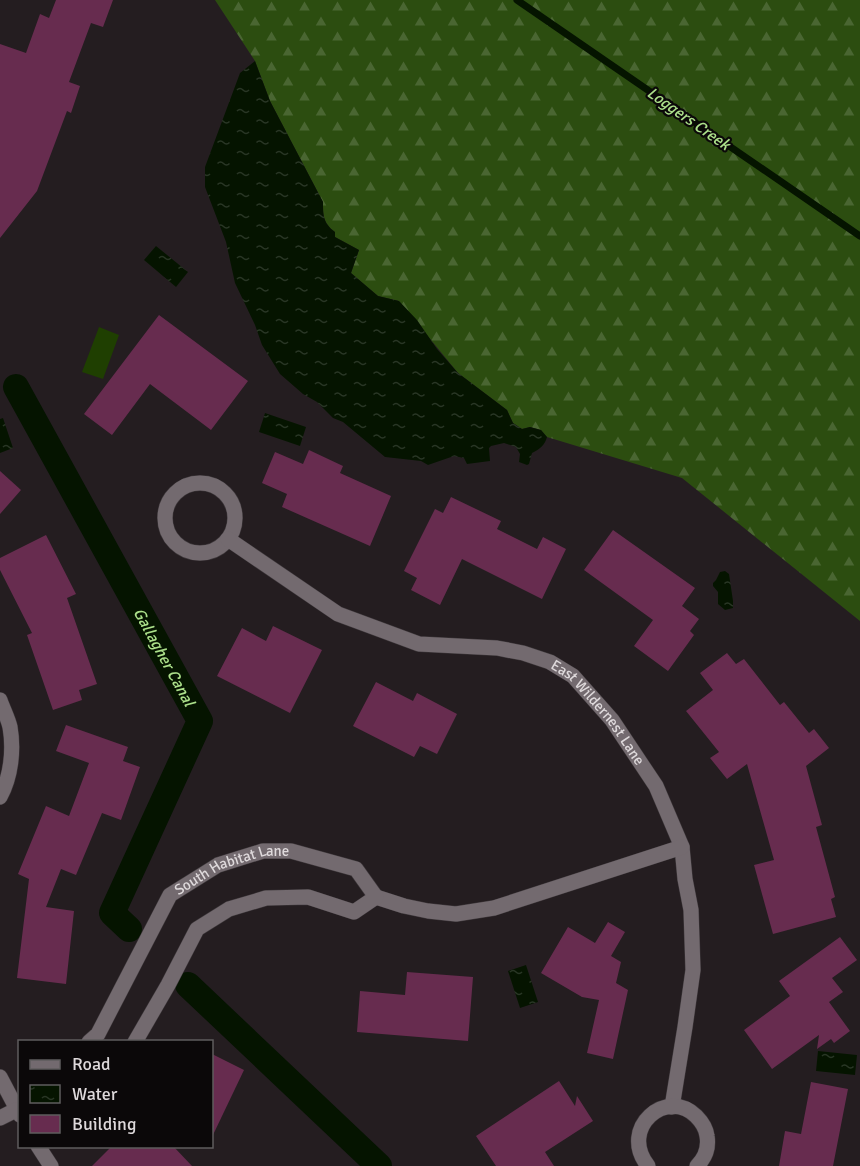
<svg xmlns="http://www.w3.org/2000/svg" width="860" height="1166" font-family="Signika,sans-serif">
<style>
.grass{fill:#1f3f01}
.forest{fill:url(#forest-firs)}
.water{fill:url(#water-ripples)}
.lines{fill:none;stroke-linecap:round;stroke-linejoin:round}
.stream{stroke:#051400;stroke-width:7}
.canal{stroke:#051400;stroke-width:26}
.building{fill:#672c4f}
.minor-casing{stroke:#3f393c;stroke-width:16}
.minor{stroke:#736a6f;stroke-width:15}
.labels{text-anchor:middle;stroke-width:4.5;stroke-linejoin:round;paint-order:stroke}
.street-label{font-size:15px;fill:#ded9db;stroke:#0b0809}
.water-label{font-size:16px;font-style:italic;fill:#ace08a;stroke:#0b0809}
</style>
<defs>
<pattern id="forest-firs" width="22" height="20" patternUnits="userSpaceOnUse" patternTransform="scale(1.5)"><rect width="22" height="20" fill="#2c4d10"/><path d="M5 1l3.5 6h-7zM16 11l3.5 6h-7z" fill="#4a6632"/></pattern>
<pattern id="water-ripples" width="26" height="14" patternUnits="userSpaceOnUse" patternTransform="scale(1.5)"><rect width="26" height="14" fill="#051400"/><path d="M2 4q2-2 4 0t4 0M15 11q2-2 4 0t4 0" fill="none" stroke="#293625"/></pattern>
</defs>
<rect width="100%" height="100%" fill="#241d20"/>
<!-- grass -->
<path class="grass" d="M99,327L119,335L103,379L82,372Z"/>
<!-- forest -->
<path class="forest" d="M215,0H860V621L682,478L547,437L541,430L530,427L522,429L513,423L507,410L458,373L399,301L378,296L351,273L359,250L335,237V232C323,223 323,215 323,202L270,101L255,61Z"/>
<!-- water -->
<g class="water">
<path d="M255,61L270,101L323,202C323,215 323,223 335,232V237L359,250L351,273L378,296L399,301L417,320L437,349L458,373L507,410L513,423L522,429L530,427L541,430L547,437C545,445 540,449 532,453L529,464L527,465L519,462L520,454L516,447L504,443L491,446L489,448L490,461L467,464L464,458L454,456L428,465L421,461L385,457L343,422L333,418L317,402L303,394L280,374L262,345L255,325L235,283L226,242L205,187V167L240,73Z"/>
<path d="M156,246L188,272L176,287L144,260Z"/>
<path d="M265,413L306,427L300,446L259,432Z"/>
<path d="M3,418L13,448L0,453V419Z"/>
<path d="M725,571L729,574L733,601V608L725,610L718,604V592L713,586V583L716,580L720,572Z"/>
<path d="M526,965L538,1002L520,1008L508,971Z"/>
<path d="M818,1051L857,1055L855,1075L816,1071Z"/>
</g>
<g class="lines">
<!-- stream -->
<path class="stream" d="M517,0L860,236"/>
<!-- canal -->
<g class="canal">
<path id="s1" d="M16,387L200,721L112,913L129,929"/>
<path d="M188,985L379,1166"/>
</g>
</g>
<!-- building -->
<g class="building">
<path d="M56,0H113L103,27L91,23L69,82L80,86L71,113L67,111L37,191L0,238V44L26,53L40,14L49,18Z"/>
<path d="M159,315L248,381L211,430L150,384L112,435L84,414Z"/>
<path d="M309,450L343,466L340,473L391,496L370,546L282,507L287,494L262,483L275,452L303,464Z"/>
<path d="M0,471L21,490L0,514Z"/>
<path d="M451,497L501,521L497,529L537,549L543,537L566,549L542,599L462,559L440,605L411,590L417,578L404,571L435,509L443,513Z"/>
<path d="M613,530L695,588L682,606L699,619L690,631L694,635L668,671L634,646L653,620L584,570Z"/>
<path d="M46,535L76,594L67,598L97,684L79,690L82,700L53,710L27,635L32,633L0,570V558Z"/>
<path d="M273,626L322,650L290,713L217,676L242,628L266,641Z"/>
<path d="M727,653L736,664L744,659L780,705L784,702L809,733L814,729L829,748L806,766L822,825L816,827L835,897L831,899L836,917L773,934L754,865L774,860L747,764L727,779L710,758L719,752L686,711L713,690L700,673Z"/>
<path d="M376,682L413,701L417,693L457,714L437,754L420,746L414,757L353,726Z"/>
<path d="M66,725L128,747L123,761L140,767L121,820L102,813L76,875L61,869L46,907L74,911L66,984L17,978L29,879L18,874L46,806L69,816L89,763L56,751Z"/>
<path d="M608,922L625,932L611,956L621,962L616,983L628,990L613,1059L587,1053L599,1000L582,997L541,973L568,927L595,943Z"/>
<path d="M840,937L857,960L832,978L843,992L829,1002L850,1031L834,1043L831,1039L817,1049L819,1035L772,1069L744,1030L790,996L779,981Z"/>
<path d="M407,972L473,977L468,1041L357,1032L360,991L405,995Z"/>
<path d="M212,1054L244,1070L212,1137Z"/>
<path d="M559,1081L575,1106L577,1096L593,1121L545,1152L554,1166H496L476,1136Z"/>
<path d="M811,1082L848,1089L833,1166H779L785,1131L801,1134Z"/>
<path d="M112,1146H173L192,1166H92Z"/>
</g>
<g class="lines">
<!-- minor casing -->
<g class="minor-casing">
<g id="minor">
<circle cx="200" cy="518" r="35"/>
<path id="s2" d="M228,539L338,614L419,644L497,648L523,653L550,662L573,676L612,720L656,786L682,847L685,879L691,910L693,970L685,1027L672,1107"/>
<path d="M0,700C3,709 8,718 10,727C14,750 11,777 0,797"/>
<path d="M376,897L404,906L428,911L456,914L494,908L682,847"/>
<path id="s3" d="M89,1042L98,1034L170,895L218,865L263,851H291L356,869L376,897L354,912L308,897L266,898L229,909L197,929L168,985L135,1042"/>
<path d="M0,1077L20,1115"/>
<path d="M0,1118L16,1110"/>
<path d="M38,1146L51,1166"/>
<path d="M648,1166C618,1128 667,1087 696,1116C702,1122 706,1128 707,1136C709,1148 705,1158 697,1166"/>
</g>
</g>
<!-- minor -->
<use href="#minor" class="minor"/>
</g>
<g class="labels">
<!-- street labels -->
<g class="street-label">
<text dy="5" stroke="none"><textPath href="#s2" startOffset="423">East Wildernest Lane</textPath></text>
<text dy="5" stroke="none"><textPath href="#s3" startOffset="237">South Habitat Lane</textPath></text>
</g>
<!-- water labels -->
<g class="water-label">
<text transform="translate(689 118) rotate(35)" y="6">Loggers Creek</text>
<text dy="6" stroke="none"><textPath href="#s1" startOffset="308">Gallagher Canal</textPath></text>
</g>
</g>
<!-- legend -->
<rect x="18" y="1040" width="195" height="108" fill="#0b0809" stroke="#5f5c5d" stroke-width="1.5"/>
<rect x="30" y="1060" width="30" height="9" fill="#736a6f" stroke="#5f5c5d" stroke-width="1.5"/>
<text x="72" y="1070" font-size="18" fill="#ded9db">Road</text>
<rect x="30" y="1085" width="30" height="18" fill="url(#water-ripples)" stroke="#5f5c5d" stroke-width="1.5"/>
<text x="72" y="1100" font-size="18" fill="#ded9db">Water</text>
<rect x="30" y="1115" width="30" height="18" fill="#672c4f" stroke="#5f5c5d" stroke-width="1.5"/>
<text x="72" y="1130" font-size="18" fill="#ded9db">Building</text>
</svg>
